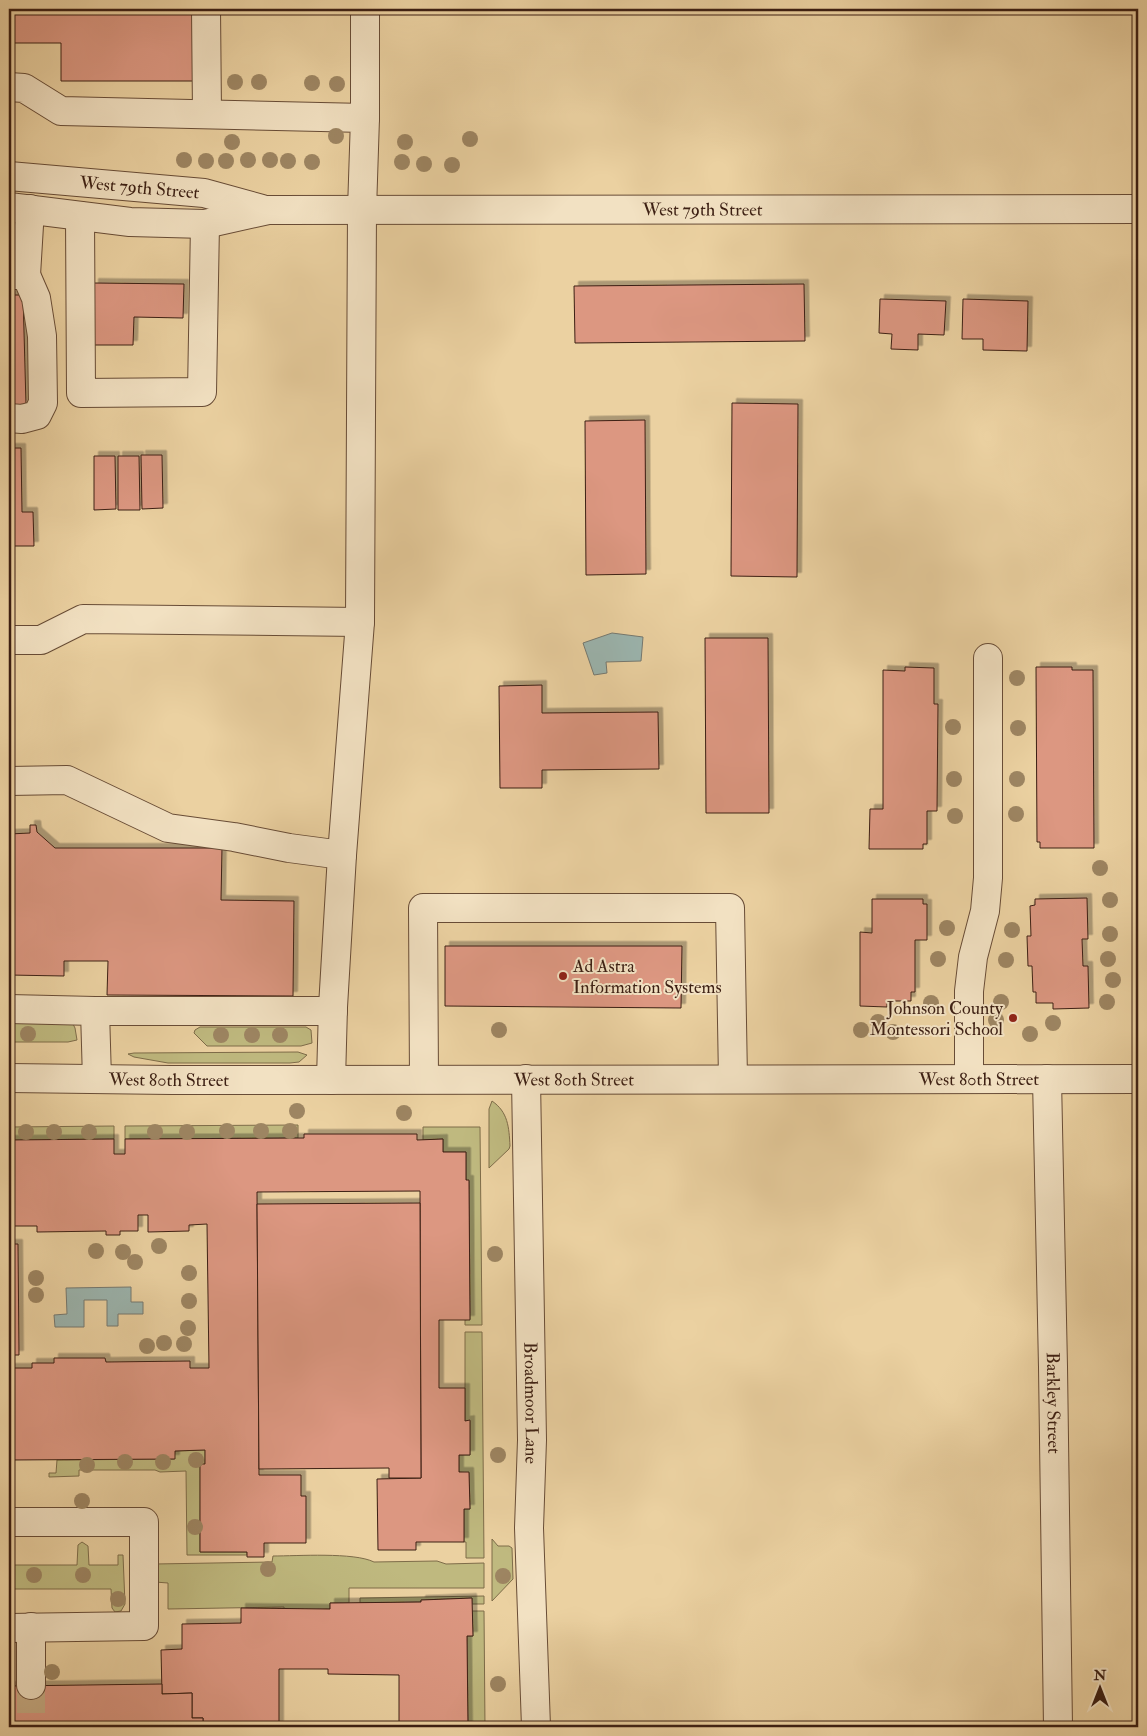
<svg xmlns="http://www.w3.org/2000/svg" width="1147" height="1736" font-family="'IM FELL Double Pica',serif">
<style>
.green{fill:#bfb97f;stroke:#7e6c49}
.water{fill:#9bb5af;stroke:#757971}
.building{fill:#dc9781;stroke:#3c1f13;filter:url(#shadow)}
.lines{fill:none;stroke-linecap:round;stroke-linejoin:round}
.minor-tunnel{stroke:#c8ad85;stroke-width:28;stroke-dasharray:28 14;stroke-linecap:butt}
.minor-casing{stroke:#684c36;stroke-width:30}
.minor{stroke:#f2e1c2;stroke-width:28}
.tree{fill:#9d8562}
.poi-dot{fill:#8f2418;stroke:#f2e1c2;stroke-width:2}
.labels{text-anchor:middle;stroke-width:4;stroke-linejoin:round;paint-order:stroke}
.street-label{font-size:18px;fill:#3c1f13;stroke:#f2e1c2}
.poi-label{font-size:18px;fill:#3c1f13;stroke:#f2e1c2;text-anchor:start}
</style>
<defs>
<filter id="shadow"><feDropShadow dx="4.5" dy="-4.5" stdDeviation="0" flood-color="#0004"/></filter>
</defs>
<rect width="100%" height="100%" fill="#ebd1a1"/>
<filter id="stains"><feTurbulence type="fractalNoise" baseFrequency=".004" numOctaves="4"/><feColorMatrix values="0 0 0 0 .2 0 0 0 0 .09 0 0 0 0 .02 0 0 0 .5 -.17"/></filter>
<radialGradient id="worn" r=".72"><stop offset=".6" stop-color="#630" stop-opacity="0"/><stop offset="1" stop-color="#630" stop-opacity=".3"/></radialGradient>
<!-- green -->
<g class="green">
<path d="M11,1021L73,1024L75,1028L77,1040L68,1042H11Z"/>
<path d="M200,1027H306L311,1030L312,1043L301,1046H207L194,1033L195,1030Z"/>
<path d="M298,1052L307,1055L299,1062L290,1063H168L134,1057L128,1054L134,1053Z"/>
<path d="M492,1101C508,1112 509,1127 510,1146L509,1149L489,1168V1109Z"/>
<path d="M298,1125V1138L125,1139V1126Z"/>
<path d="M114,1126V1139L9,1140V1127Z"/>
<path d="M423,1127H480L482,1325H465V1320L470,1319L469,1181L466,1180V1152H443V1139L423,1140Z"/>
<path d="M465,1332H482L484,1558H466V1542H464V1509H470L469,1473L459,1472V1455H470V1421H465Z"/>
<path d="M205,1450V1464L200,1465V1552H247V1555H187L186,1471L160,1472L155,1470H79V1476L49,1477V1473H56L57,1460L174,1459L175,1451Z"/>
<path d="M492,1539L498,1546H509L512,1548L513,1579L492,1601Z"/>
<path d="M82,1542L88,1546L89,1565H118V1555H123L125,1604L121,1611L115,1612L112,1608L111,1589H9V1565H77L78,1545Z"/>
<path d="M273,1556C297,1556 354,1552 374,1562L437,1561L446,1564L484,1563V1588H349V1603H330V1609L284,1610V1607L168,1609V1583L155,1582V1564L272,1562Z"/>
<path d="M484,1596V1604H472V1598L421,1600V1602L360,1603V1598Z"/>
<path d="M472,1611H484L485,1727H468L467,1636H473Z"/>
</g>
<!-- water -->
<g class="water">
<path d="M612,633L643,637L641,661L606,662L607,673L594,675L583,643Z"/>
<path d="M131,1287V1302H143V1314H118V1326H107V1300H84V1327H55L54,1315L67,1314L66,1288Z"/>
</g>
<!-- building -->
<g class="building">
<path d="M9,9H194L195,81H61V43H9Z"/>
<path d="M94,283L184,284L183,318L134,317L133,345H94Z"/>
<path d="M804,284L805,341L575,343L574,286Z"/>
<path d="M9,295H23L26,405H9Z"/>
<path d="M880,299L946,301L944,335L918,334V350L891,349L892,334L879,333Z"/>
<path d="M963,299L1028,301L1027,351L983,350V339H962Z"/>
<path d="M732,403L798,404L797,577L731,576Z"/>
<path d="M645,420L646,574L586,575L585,421Z"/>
<path d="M9,448H21L22,512H33L34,546H9Z"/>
<path d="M141,455H162L163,508L142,509Z"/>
<path d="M94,456H115L116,509L94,510Z"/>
<path d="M118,456H139L140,510H118Z"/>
<path d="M705,638H768L769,813H706Z"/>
<path d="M905,667L934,668V704H938L937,811H927V844H923V849H869L870,809H883V670L905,671Z"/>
<path d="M1036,667H1072V670H1093L1094,848H1040V842H1037Z"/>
<path d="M542,685V713L658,712L659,769L542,770V788H500L499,686Z"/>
<path d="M30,825H36L37,832L55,848H222L221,900L294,901L293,996L107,995L108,961H64V976L9,975V834L30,833Z"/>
<path d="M1087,898L1088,939H1082L1083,966H1088L1089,1008L1053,1009V1003H1036V992H1033L1032,966H1028L1027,936H1031L1030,906L1035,905V899Z"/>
<path d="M872,899H923V904H927V940H915V992H911V1001H887V1007L860,1006V932L872,933Z"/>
<path d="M445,946H682L681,1008L445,1006Z"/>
<path d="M304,1134H417V1140L443,1139V1152H466V1180H469L470,1320H439V1388H465V1421L470,1420V1455H459V1472H469L470,1509H464V1542H416V1550H378L377,1479L421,1478L420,1191L257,1192L259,1475H301V1496H306V1543H264V1557H247V1552H200V1464H205V1450L175,1451V1459L9,1460V1363V1368H32V1363H54V1358H105L106,1362L190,1361V1368H209L207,1224L189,1225V1231L148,1232V1215H138V1231H120V1235H106V1231L37,1232V1226H9V1244H18L19,1355H9V1140L114,1139V1154H125V1139L304,1138Z"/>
<path d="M420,1203L421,1478H389V1468L259,1469L257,1204Z"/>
<path d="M472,1598L473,1636H467L468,1727H399V1675L328,1674V1669H279V1725L203,1727V1718H192V1693L162,1694L161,1650L182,1649V1624L241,1623V1608L330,1609V1603L421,1602V1600Z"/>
<path d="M162,1684V1694L192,1693V1718H203V1727H9V1686Z"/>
</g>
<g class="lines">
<!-- minor-tunnel -->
<path class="minor-tunnel" d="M31,1685V1727"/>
<!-- minor casing -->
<g class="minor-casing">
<g id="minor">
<path d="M206,9L207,114"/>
<path d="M9,87L24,88L61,111L365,118L362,210L360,622L342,855L333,1007L331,1080"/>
<path d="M365,118V9"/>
<path id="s1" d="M9,176L204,193L262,209"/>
<path id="s2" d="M9,207L130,222L205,224L268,210L1138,209"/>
<path d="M80,216L81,393L202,392L205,224"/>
<path d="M9,275H26L30,209"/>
<path d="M9,418L22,419L37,415L43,403L42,336L36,298L26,275"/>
<path d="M9,640H41L83,619L360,622"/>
<path d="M9,781L67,780L168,828L234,837L289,848L342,855"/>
<path d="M9,1009L95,1011L97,1079"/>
<path d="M95,1011H333"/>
<path id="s3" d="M9,1078L171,1080L1138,1079"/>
<path d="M424,1079L423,908H730L733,1079"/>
<path id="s4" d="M526,1079L532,1440L529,1528L536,1727"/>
<path d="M969,1079V991L973,957L985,911L988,878V658"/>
<path id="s5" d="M1047,1079L1053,1367L1058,1727"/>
<path d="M9,1522H144V1626L9,1628"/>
<path d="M31,1685V1627"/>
</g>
</g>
<!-- minor -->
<use href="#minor" class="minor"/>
</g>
<!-- trees -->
<g class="tree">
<circle cx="235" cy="82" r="8"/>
<circle cx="259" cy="82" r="8"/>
<circle cx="312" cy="83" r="8"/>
<circle cx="337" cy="84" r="8"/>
<circle cx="336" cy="136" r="8"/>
<circle cx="470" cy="139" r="8"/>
<circle cx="232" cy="142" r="8"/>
<circle cx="405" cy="142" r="8"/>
<circle cx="184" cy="160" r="8"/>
<circle cx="248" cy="160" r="8"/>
<circle cx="270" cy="160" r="8"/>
<circle cx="206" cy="161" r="8"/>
<circle cx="226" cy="161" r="8"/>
<circle cx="288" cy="161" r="8"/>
<circle cx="312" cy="162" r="8"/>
<circle cx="402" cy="162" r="8"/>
<circle cx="424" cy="164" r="8"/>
<circle cx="452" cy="165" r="8"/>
<circle cx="1017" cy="678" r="8"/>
<circle cx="953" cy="727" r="8"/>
<circle cx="1018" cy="728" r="8"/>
<circle cx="954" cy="779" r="8"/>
<circle cx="1017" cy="779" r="8"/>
<circle cx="1016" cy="814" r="8"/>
<circle cx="955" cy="816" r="8"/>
<circle cx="1100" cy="868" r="8"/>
<circle cx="1110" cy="900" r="8"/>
<circle cx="947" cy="928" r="8"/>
<circle cx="1012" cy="930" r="8"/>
<circle cx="1110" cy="934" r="8"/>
<circle cx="938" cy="959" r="8"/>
<circle cx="1108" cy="959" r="8"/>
<circle cx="1006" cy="960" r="8"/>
<circle cx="1113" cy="980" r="8"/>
<circle cx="1001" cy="1002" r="8"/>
<circle cx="1107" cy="1002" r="8"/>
<circle cx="931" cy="1003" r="8"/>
<circle cx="996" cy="1020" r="8"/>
<circle cx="878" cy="1022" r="8"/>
<circle cx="1053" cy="1023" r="8"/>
<circle cx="499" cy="1030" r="8"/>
<circle cx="861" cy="1030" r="8"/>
<circle cx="893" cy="1032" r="8"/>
<circle cx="28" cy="1034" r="8"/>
<circle cx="1030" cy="1034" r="8"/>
<circle cx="221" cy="1035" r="8"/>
<circle cx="252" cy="1035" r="8"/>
<circle cx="280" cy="1035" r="8"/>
<circle cx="297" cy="1111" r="8"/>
<circle cx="404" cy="1113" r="8"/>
<circle cx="227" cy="1131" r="8"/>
<circle cx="261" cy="1131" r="8"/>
<circle cx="290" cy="1131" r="8"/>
<circle cx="26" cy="1132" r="8"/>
<circle cx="54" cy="1132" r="8"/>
<circle cx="89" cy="1132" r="8"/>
<circle cx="155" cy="1132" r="8"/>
<circle cx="187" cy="1132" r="8"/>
<circle cx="159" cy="1246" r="8"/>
<circle cx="96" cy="1251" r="8"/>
<circle cx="123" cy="1252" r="8"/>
<circle cx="495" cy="1254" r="8"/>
<circle cx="135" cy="1262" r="8"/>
<circle cx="189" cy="1273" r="8"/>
<circle cx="36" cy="1278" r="8"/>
<circle cx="36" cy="1295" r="8"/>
<circle cx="189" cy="1301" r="8"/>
<circle cx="188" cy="1328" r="8"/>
<circle cx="164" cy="1343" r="8"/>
<circle cx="184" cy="1344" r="8"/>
<circle cx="147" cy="1346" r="8"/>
<circle cx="498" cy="1455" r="8"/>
<circle cx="196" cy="1460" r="8"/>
<circle cx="125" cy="1462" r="8"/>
<circle cx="163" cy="1462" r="8"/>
<circle cx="87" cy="1465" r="8"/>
<circle cx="82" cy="1501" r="8"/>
<circle cx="195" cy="1527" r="8"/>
<circle cx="268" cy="1569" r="8"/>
<circle cx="34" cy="1575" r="8"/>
<circle cx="83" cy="1575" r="8"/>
<circle cx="503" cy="1576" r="8"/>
<circle cx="118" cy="1599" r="8"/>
<circle cx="52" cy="1672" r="8"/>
<circle cx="498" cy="1684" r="8"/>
</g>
<!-- markers -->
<g class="poi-dot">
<circle cx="563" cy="976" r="5"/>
<circle cx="1013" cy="1018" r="5"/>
</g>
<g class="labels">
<!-- street labels -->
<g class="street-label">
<text dy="6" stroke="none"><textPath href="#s1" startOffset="131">West 79th Street</textPath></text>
<text dy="6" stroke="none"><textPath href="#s2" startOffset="696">West 79th Street</textPath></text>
<text dy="6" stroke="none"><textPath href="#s3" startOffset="565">West 80th Street</textPath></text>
<text dy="6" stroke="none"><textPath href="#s3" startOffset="970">West 80th Street</textPath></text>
<text dy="6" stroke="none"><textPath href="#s3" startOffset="160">West 80th Street</textPath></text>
<text dy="6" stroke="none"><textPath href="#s4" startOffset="324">Broadmoor Lane</textPath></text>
<text dy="6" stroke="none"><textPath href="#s5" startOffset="324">Barkley Street</textPath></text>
</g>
<!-- poi labels -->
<g class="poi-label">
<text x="573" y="972">Ad Astra<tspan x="573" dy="21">Information Systems</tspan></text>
<text x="1003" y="1014" text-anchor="end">Johnson County<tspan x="1003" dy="21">Montessori School</tspan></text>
</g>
</g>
<!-- margin -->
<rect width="1147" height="1736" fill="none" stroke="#ebd1a1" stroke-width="30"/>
<rect x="10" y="10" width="1127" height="1716" fill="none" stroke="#3c1f13" stroke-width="2.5"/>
<rect x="15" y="15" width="1117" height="1706" fill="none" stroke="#3c1f13"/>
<!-- north arrow -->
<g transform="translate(1100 1688)" stroke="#f2e1c2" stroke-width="4" paint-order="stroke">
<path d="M0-4L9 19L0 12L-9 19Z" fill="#3c1f13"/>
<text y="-8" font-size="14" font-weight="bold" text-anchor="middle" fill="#3c1f13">N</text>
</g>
<rect width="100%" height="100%" filter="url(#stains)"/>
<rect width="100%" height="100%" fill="url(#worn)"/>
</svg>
